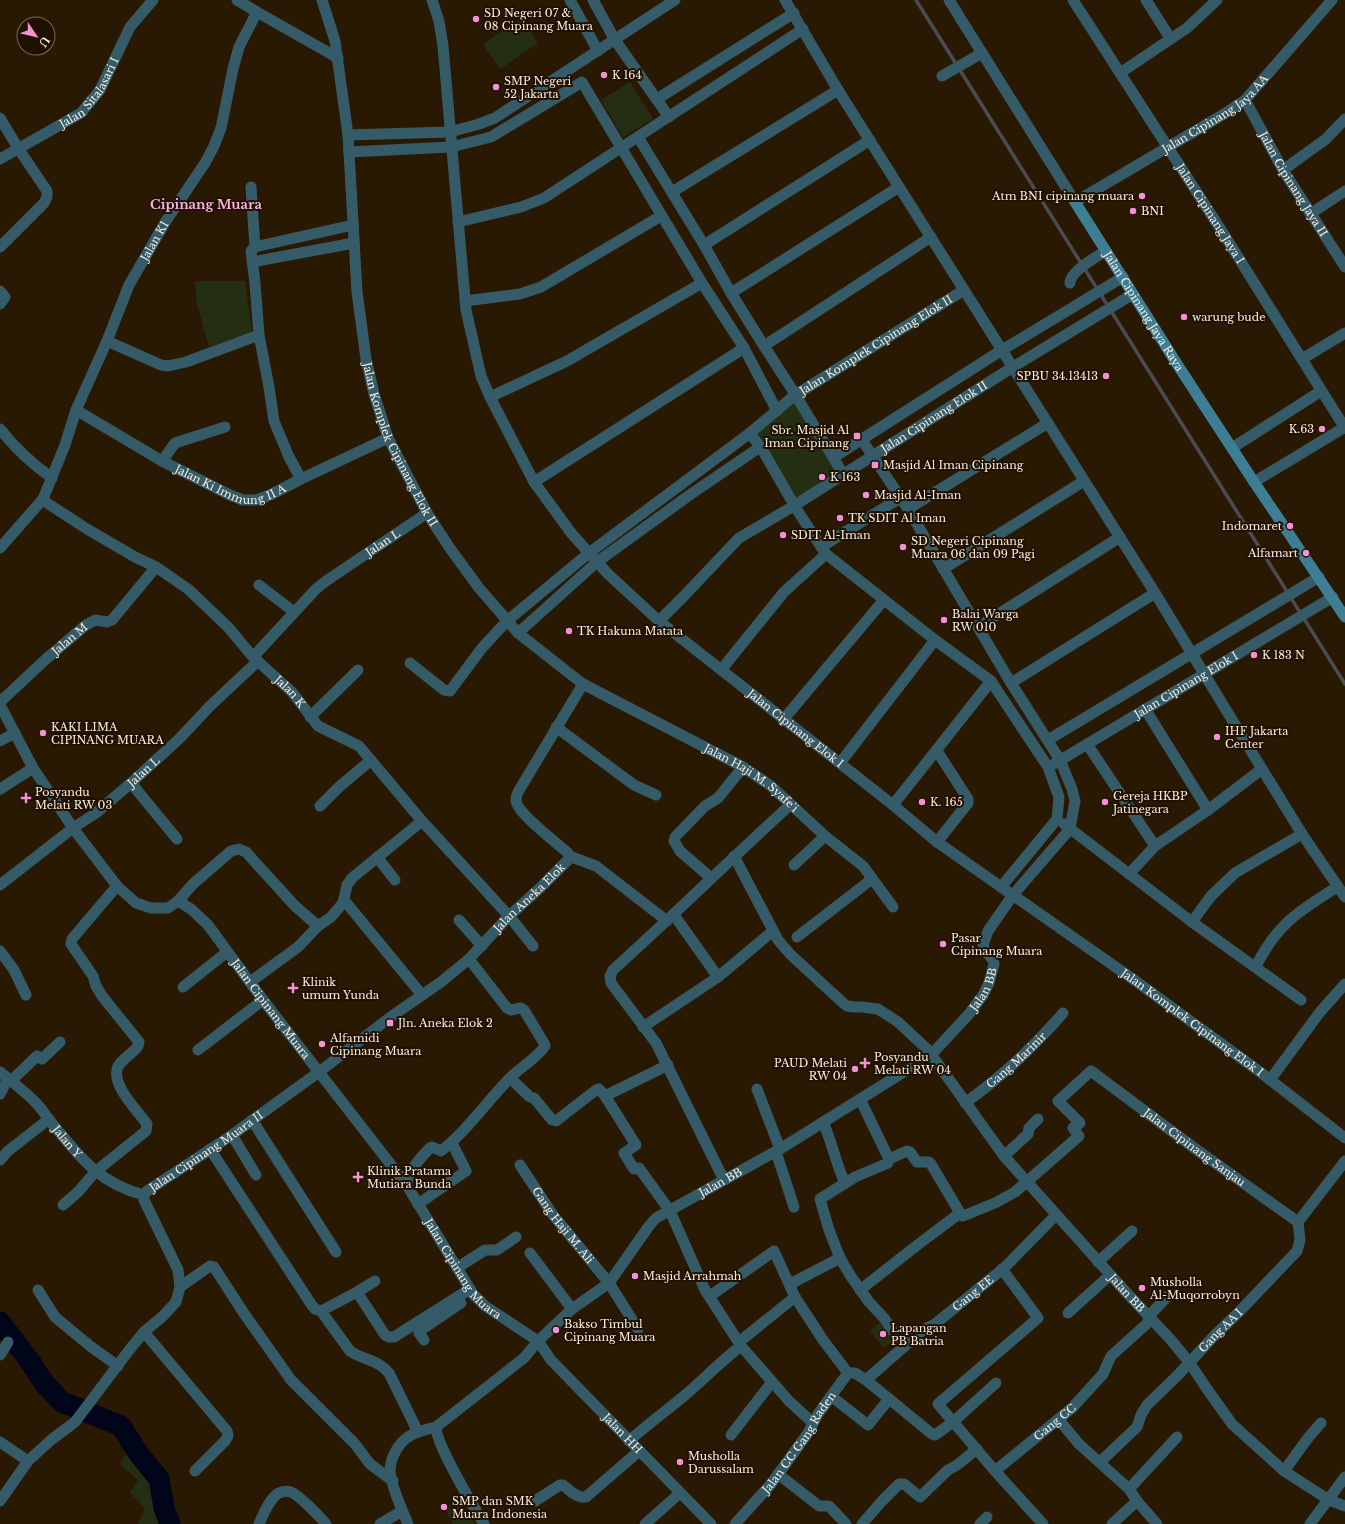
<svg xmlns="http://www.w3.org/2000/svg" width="1345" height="1524" font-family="'Libre Baskerville',serif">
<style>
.green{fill:#232e13}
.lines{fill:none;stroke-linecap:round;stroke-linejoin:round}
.stream{stroke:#4b4b54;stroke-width:3.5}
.river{stroke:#010519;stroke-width:21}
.minor{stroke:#355b69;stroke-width:11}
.tertiary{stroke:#355b69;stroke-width:11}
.secondary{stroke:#3e7e94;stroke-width:11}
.poi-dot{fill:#f491d4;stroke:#201000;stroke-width:1.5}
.labels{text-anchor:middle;stroke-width:4;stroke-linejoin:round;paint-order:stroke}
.poi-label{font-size:11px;fill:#f9eddf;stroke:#201000;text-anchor:start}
.street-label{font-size:11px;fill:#f9eddf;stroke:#201000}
.quarter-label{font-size:13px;font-weight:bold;fill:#f9b2e0;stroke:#201000}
</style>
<rect width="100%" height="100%" fill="#2a1902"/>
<!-- green -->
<g class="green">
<path d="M521,18L538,43L500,69L483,44Z"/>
<path d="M630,82L653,119L623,137L601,100Z"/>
<path d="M195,281H245L252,332L209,347L197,304Z"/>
<path d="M796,399L840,473L793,504L751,432Z"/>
<path d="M881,1321L896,1338L884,1348L870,1331Z"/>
<path d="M130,1449L156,1480L168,1524H138L145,1508L130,1493L138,1480L119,1464Z"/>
<path d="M461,1499L475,1524H453L444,1508Z"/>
</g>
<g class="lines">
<!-- stream -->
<path class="stream" d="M916,0L1345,684"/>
<!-- river -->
<path class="river" d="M0,1322L29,1360L44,1383L62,1402L121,1426L138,1453L159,1479L164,1508L170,1524"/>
<!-- minor -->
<g class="minor">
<path d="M237,0L257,12"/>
<path id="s1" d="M322,0L335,41L348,135L357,292L366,359L374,394L388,438L427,513L449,547L479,588L518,633L583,684L743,767L771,786L825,836L863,866L893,907"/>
<path id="s2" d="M432,0L439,21L443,46L466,310L481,376L490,397L534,482L572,534L608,574L659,621L893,805L937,842L1137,982L1260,1072L1345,1138"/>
<path d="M570,0L598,51"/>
<path d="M593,0L615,40L669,117"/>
<path d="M785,0L838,90L1155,593L1262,769L1302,834L1345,897"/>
<path id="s3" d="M1073,0L1223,233L1345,428"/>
<path d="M1146,0L1170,38"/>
<path d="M1120,73L1187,28L1217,0"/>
<path d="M942,76L982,53"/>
<path d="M657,99L794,13"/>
<path id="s4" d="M1245,100L1283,170L1345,267"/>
<path d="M0,118L18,148L47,191V197L44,203L0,247"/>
<path d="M348,135L450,132L479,124L495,118L675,0"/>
<path d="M638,137L704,245L731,293L764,346L795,394"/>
<path d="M349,152L451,147L491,137L582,82L702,283L744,348L777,411"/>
<path id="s5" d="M0,159L81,113L100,90L130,27L153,0"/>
<path d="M1283,170L1326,139L1345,119"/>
<path d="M251,187L255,247"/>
<path d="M672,192L838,90"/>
<path id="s6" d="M1075,202L1224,114L1245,100L1332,0"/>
<path d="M1310,214L1345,191"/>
<path d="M458,222L521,207L544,198L803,29"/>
<path d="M704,245L870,140"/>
<path d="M252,262L354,243"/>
<path d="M1070,283C1070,272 1097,256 1106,251"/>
<path d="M0,291L5,297L0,304"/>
<path d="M731,293L899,187"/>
<path d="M465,301L520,294L541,287L661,216"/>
<path d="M107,341L161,365L168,366L186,362L259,335"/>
<path d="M764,346L931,237"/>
<path d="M1302,359L1345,333"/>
<path id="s7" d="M795,394H797L964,290"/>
<path d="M795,394L843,474"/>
<path d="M490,397L567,361L702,283"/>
<path id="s8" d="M76,410L162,461L230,495L243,500H256L270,495L301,479L388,438"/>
<path d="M0,429C15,448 32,464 52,478"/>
<path d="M750,433L763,451L797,510L826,554L935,640L991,681L1048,767L1059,797L1057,819L1001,887"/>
<path d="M1232,448L1321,391"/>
<path d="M834,457L1002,350L1123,277"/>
<path d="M162,461L175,443L225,427"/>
<path d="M301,479L289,457L274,421L269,387L259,335L255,283L251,251L255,247L353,225"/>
<path d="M534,482L744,348"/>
<path d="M1254,482L1345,427"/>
<path id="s9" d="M43,499L47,503L87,529L135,557L156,567L188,589L228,627L253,657L292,692L318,726L359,746L422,821L509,916L533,946"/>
<path d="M908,509L1048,423"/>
<path d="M821,547L900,498"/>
<path id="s10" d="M0,548L43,499L65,445L76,410L107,341L129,285L166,221L205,163L214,146L221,128L233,69L239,47L257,12L338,58"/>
<path d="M943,569L1084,481"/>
<path d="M259,585L294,612"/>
<path id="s11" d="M659,621L684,596L739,538L792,507L1013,367L1133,294"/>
<path d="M978,627L1120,537"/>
<path d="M518,633L597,562L691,494L760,447"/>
<path id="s12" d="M253,657L316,589L326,581L427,513"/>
<path d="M410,663L444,690L450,691L482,648L507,621L589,553L750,433L795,395"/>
<path d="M721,670L784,592L826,554"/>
<path d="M1011,683L1155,593"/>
<path id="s13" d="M0,702L46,659L86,625L95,620L107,622L112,620L156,567"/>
<path d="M1145,709L1208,810"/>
<path d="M310,717L358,670"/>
<path d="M783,720L883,601"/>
<path d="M556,727L634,785L656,795"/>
<path d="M1048,740L1319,577"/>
<path d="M0,741L15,733"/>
<path d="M1087,744L1155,846"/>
<path d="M937,751L968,799V803L937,842"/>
<path d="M840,763L935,640"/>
<path id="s14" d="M1054,764L1333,597"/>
<path d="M131,783L177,839"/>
<path d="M0,789L33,768"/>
<path d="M893,805L991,681"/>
<path d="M320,806L339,787L371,760"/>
<path d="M1064,824L1192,922L1301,1000"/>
<path d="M569,856L568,853C557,843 518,814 516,801C516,799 517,794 518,792L583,684"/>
<path d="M569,856L596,866L667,921"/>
<path id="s15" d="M734,856L778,940L790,954L842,1002L847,1006L854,1007H862L878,1009L898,1022L928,1050L1004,1156L1124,1290L1171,1340L1189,1362L1207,1389L1232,1424L1284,1471L1329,1500"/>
<path d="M377,857L395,880"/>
<path d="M794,865L825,836"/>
<path d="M1129,874L1155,846L1208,810L1262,769"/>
<path d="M711,878L680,851L674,841L675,837L705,806L718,798L743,767"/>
<path id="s16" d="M0,885L73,828L96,813L131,783L180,738L210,706L258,661"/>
<path d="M344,900L422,995"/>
<path d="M178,901L193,884L231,851L239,849L246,852L295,906L318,926"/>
<path d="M674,915L718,977"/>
<path d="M459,920L482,946"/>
<path d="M1192,922L1211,896L1235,873L1302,834"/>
<path d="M797,937L872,879"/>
<path d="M0,951L14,970L26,995"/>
<path d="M1256,966C1278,923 1298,912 1337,887"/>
<path d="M250,982L298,947L318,926L331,917L343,903L347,885L352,878L422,821"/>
<path d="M183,987L227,952"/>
<path d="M643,1027L718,977L773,931"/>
<path d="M198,1050L263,1000"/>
<path id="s17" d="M0,1072C12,1082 26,1092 37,1104C42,1109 46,1116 50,1121C78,1155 99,1184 144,1195"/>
<path id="s18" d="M319,1072L392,1016L441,982L469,959L509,916L540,888L568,860L569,856"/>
<path d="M510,1078L530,1097L534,1098L552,1120L556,1121L596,1090L599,1089L605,1096L668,1065"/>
<path d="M12,1080L37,1056L42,1059L60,1042"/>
<path d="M1270,1080L1320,1012L1345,984"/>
<path d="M757,1089L780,1149"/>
<path d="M0,1094L8,1078"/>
<path d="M605,1096L636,1145L624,1153L634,1169L639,1168L670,1211L705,1290L741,1346L789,1401L813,1423"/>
<path d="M860,1099L889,1159"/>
<path id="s19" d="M965,1103C1001,1077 1034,1047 1063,1013"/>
<path d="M252,1120L336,1252"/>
<path d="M823,1122C832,1142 836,1164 845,1183"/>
<path d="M232,1135L256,1175"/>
<path d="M210,1149L311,1304L315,1309L321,1311L350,1351C363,1360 379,1360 389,1373L418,1432"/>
<path d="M776,1152L794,1207"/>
<path d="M1004,1156L1028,1134L1029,1128L1038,1119"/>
<path d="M0,1160L8,1151L49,1119"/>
<path id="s20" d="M520,1165L553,1215L609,1283L638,1329"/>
<path d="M724,1180L656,1043L611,983L610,976L613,970C673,916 731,859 790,805"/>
<path d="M406,1184C412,1168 417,1161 430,1148L432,1147L441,1151C468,1130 487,1101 511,1077C521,1067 537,1058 545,1046L544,1043L524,1010L521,1008L511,1010L507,1008L469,959"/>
<path d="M418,1204L466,1171L452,1143"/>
<path d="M63,1205L78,1192L95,1172L146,1131L147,1124C138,1111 113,1087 117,1070C118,1064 123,1060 128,1056C132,1052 139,1048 139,1042L102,996L96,986L93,976L71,944L72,939L117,886"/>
<path d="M1298,1222L1345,1161"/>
<path d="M530,1253L572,1309"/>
<path d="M1098,1262L1132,1231"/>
<path d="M457,1268L485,1250H497L516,1237"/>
<path id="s21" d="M1002,1269L1038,1318L938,1404L995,1471L1072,1408L1103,1374L1111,1356L1151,1320"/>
<path d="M790,1284L840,1258"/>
<path d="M180,1287L210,1266L214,1267L243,1312L291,1380L355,1444L370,1464L393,1481"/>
<path d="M38,1290L55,1317L90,1346L118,1366"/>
<path d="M860,1290L920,1243L960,1213"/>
<path d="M357,1292L375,1281"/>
<path d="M710,1296L774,1251L795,1297L823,1340L848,1373"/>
<path d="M321,1311L357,1292L385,1335L389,1337H394L470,1289"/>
<path d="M1068,1313L1110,1275"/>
<path d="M1148,1317L1168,1296"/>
<path d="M144,1332L227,1431L228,1436L225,1441L195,1471"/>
<path d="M424,1340L419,1333L421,1330L461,1303"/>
<path id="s22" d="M538,1341L572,1309L609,1283L649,1226L656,1218L780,1149L931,1055L969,1014L983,995L989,983L994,964L993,960L984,949L983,945L988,931L1013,895L1070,829L1075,801L1072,789L1060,760L1011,683L908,509L862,440"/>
<path d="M739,1342L795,1297"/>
<path id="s23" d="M904,1347L884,1318L869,1302L850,1275L840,1258L829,1230L820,1199L855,1177L888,1163L889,1159L907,1151L910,1152L917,1162H929L931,1164L960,1213L963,1216L995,1203L1015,1192L1079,1136L1073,1128L1080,1123L1058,1101L1091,1071L1197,1150L1298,1222"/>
<path d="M0,1355L8,1342"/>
<path id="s24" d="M866,1380L923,1330L935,1324L1004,1268L1056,1215"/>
<path d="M831,1396L868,1425L889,1399"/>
<path d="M1059,1420L1079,1444L1129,1489L1137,1501L1157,1524"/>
<path d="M731,1435L772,1382"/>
<path d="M629,1441C647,1425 666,1411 684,1396C703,1380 721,1361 741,1346"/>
<path d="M0,1442L28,1461"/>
<path id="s25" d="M1100,1462L1137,1427L1141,1415L1147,1405L1178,1375L1214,1336L1238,1313L1297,1251L1300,1240L1298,1222"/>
<path d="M995,1471L1043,1524"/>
<path d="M1284,1471L1308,1438L1321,1423"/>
<path d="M778,1474L819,1506H829L846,1524"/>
<path d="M1129,1489L1177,1437"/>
<path d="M535,1501L560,1485H563C569,1490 578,1499 586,1497L639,1451"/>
<path d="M259,1524C263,1515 267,1504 274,1497C278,1492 286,1490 291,1492C299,1495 320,1517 326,1524"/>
<path d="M380,1524L402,1511"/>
<path d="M408,1524C403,1513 389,1480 390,1469C391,1457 398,1444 408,1437C416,1431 427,1429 436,1427"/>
<path d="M645,1524L680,1493"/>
<path id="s26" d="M735,1524L771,1484L808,1433L818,1414L848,1373H855L866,1380L932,1434L935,1435L953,1422L996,1383"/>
<path d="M862,1524L882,1501L899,1484H904L920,1497L948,1470L957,1465L977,1449"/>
<path d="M980,1524L987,1517"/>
<path d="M1112,1524L1137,1501"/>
</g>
<!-- tertiary -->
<g class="tertiary">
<path d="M949,0L1075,202"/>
<path id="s27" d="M0,705L33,768L73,828L117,886L136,903L151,908H168L178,901L191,909L208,925L263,1000L406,1184L473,1294L485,1306L538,1341L551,1360L711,1524"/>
<path d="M1329,1500L1345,1506"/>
<path id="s28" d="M0,1501L28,1461L51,1440L75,1422L130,1349L144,1332L163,1316L176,1302L180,1287L178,1270L144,1200V1195L147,1191L232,1135L319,1072"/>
<path d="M484,1524C473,1505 436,1445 436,1427L524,1358L538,1341"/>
<path d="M1310,1524L1345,1477"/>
</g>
<!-- secondary -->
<path class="secondary" id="s29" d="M1075,202L1177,364L1254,482L1345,617"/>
</g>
<!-- markers -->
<g class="poi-dot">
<circle cx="476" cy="19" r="4"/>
<circle cx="604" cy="75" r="4"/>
<circle cx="496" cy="87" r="4"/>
<circle cx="1142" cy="196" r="4"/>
<circle cx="1133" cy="211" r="4"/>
<circle cx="1184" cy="317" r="4"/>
<circle cx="1106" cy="376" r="4"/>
<circle cx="1322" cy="429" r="4"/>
<rect x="853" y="432" width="8" height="8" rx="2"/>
<rect x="871" y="461" width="8" height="8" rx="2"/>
<circle cx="822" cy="477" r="4"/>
<circle cx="866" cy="495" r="4"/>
<circle cx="840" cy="518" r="4"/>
<circle cx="1290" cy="526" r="4"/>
<circle cx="783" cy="535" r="4"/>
<circle cx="903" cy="547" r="4"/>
<circle cx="1306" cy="553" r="4"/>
<circle cx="944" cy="620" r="4"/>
<circle cx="569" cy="631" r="4"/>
<circle cx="1254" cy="655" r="4"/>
<circle cx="43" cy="733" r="4"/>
<circle cx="1217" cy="737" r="4"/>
<path d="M24 792h4v4h4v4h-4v4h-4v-4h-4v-4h4z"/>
<circle cx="922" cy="802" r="4"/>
<circle cx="1105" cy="802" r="4"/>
<circle cx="943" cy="944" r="4"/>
<path d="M291 982h4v4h4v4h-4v4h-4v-4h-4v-4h4z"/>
<rect x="386" y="1019" width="8" height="8" rx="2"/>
<circle cx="322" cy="1044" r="4"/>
<path d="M863 1057h4v4h4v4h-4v4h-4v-4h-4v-4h4z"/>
<circle cx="855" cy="1069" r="4"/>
<path d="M356 1171h4v4h4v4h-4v4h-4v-4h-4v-4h4z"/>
<circle cx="635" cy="1276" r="4"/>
<circle cx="1142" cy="1288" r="4"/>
<circle cx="556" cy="1330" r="4"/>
<circle cx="883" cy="1334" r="4"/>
<circle cx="680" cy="1462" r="4"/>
<circle cx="444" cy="1507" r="4"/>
</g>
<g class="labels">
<!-- poi labels -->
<g class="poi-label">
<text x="484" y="17">SD Negeri 07 &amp;<tspan x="484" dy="13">08 Cipinang Muara</tspan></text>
<text x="612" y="79">K 164</text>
<text x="504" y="85">SMP Negeri<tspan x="504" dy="13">52 Jakarta</tspan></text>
<text x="1134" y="200" text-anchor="end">Atm BNI cipinang muara</text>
<text x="1141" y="215">BNI</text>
<text x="1192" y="321">warung bude</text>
<text x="1098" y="380" text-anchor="end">SPBU 34.13413</text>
<text x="1314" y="433" text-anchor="end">K.63</text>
<text x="849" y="434" text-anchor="end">Sbr. Masjid Al<tspan x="849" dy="13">Iman Cipinang</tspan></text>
<text x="883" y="469">Masjid Al Iman Cipinang</text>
<text x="830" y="481">K 163</text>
<text x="874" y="499">Masjid Al-Iman</text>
<text x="848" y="522">TK SDIT Al Iman</text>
<text x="1282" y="530" text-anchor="end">Indomaret</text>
<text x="791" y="539">SDIT Al-Iman</text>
<text x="911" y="545">SD Negeri Cipinang<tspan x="911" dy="13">Muara 06 dan 09 Pagi</tspan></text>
<text x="1298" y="557" text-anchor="end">Alfamart</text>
<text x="952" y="618">Balai Warga<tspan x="952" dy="13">RW 010</tspan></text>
<text x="577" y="635">TK Hakuna Matata</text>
<text x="1262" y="659">K 183 N</text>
<text x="51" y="731">KAKI LIMA<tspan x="51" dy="13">CIPINANG MUARA</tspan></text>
<text x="1225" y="735">IHF Jakarta<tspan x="1225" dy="13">Center</tspan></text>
<text x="35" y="796">Posyandu<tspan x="35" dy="13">Melati RW 03</tspan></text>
<text x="1113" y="800">Gereja HKBP<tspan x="1113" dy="13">Jatinegara</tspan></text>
<text x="930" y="806">K. 165</text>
<text x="951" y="942">Pasar<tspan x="951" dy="13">Cipinang Muara</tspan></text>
<text x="302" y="986">Klinik<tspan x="302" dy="13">umum Yunda</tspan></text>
<text x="398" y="1027">Jln. Aneka Elok 2</text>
<text x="330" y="1042">Alfamidi<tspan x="330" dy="13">Cipinang Muara</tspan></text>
<text x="874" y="1061">Posyandu<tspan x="874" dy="13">Melati RW 04</tspan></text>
<text x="847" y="1067" text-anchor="end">PAUD Melati<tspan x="847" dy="13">RW 04</tspan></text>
<text x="367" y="1175">Klinik Pratama<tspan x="367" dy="13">Mutiara Bunda</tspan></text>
<text x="643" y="1280">Masjid Arrahmah</text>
<text x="1150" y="1286">Musholla<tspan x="1150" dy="13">Al-Muqorrobyn</tspan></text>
<text x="564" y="1328">Bakso Timbul<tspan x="564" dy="13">Cipinang Muara</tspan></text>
<text x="891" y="1332">Lapangan<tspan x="891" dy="13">PB Batria</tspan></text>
<text x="688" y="1460">Musholla<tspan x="688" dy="13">Darussalam</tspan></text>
<text x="452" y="1505">SMP dan SMK<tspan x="452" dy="13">Muara Indonesia</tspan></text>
</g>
<!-- street labels -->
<g class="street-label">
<text dy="4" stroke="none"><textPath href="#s5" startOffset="114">Jalan Sitalasari I</textPath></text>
<text dy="4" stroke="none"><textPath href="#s6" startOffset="166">Jalan Cipinang Jaya AA</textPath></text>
<text dy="4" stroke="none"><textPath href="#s4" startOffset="97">Jalan Cipinang Jaya II</textPath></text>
<text dy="4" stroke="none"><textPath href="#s3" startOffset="254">Jalan Cipinang Jaya I</textPath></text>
<text dy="4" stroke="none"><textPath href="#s10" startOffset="347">Jalan K1</textPath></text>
<text dy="4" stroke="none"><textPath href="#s29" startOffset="129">Jalan Cipinang Jaya Raya</textPath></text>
<text dy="4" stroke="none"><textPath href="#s7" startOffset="95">Jalan Komplek Cipinang Elok II</textPath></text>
<text dy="4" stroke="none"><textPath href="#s11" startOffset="345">Jalan Cipinang Elok II</textPath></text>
<text dy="4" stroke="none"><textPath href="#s1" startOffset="455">Jalan Komplek Cipinang Elok II</textPath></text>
<text dy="4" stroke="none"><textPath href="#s8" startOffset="175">Jalan Ki Immung II A</textPath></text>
<text dy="4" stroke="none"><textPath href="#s12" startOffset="174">Jalan L</textPath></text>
<text dy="4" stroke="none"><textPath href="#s13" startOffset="94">Jalan M</textPath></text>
<text dy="4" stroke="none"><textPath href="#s14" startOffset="154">Jalan Cipinang Elok I</textPath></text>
<text dy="4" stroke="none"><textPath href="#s9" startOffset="316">Jalan K</textPath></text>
<text dy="4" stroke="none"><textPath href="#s2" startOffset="860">Jalan Cipinang Elok I</textPath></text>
<text dy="4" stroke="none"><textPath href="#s16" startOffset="183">Jalan L</textPath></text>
<text dy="4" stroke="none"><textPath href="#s1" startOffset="956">Jalan Haji M. Syafe'i</textPath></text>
<text dy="4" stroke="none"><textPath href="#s18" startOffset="274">Jalan Aneka Elok</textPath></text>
<text dy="4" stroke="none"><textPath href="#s22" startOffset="577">Jalan BB</textPath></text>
<text dy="4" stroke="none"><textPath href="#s27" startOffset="430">Jalan Cipinang Muara</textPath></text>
<text dy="4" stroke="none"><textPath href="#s2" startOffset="1354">Jalan Komplek Cipinang Elok I</textPath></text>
<text dy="4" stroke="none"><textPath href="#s19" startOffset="67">Gang Marinir</textPath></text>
<text dy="4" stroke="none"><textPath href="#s17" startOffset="97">Jalan Y</textPath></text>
<text dy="4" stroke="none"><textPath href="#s23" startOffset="730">Jalan Cipinang Sanjau</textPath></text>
<text dy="4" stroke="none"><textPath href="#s28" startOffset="459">Jalan Cipinang Muara II</textPath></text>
<text dy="4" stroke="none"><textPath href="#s22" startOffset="246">Jalan BB</textPath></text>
<text dy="4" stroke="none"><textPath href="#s20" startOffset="74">Gang Haji M. Ali</textPath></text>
<text dy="4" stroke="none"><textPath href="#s27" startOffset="754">Jalan Cipinang Muara</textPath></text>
<text dy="4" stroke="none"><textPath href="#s24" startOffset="138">Gang EE</textPath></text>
<text dy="4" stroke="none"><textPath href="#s15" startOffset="601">Jalan BB</textPath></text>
<text dy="4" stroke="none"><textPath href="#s25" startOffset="180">Gang AA I</textPath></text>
<text dy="4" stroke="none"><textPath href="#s21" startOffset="358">Gang CC</textPath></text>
<text dy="4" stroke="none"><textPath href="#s27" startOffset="986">Jalan HH</textPath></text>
<text dy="4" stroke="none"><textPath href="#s26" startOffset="104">Jalan CC Gang Raden</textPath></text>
</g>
<!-- quarter labels -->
<g class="quarter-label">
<text x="206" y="209">Cipinang Muara</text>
</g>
</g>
<!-- north arrow -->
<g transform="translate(36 36) rotate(125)"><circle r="19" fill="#201000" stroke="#776859"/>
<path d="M0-3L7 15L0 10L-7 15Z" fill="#f491d4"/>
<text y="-6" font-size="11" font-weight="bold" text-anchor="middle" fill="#f9eddf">U</text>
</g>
</svg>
